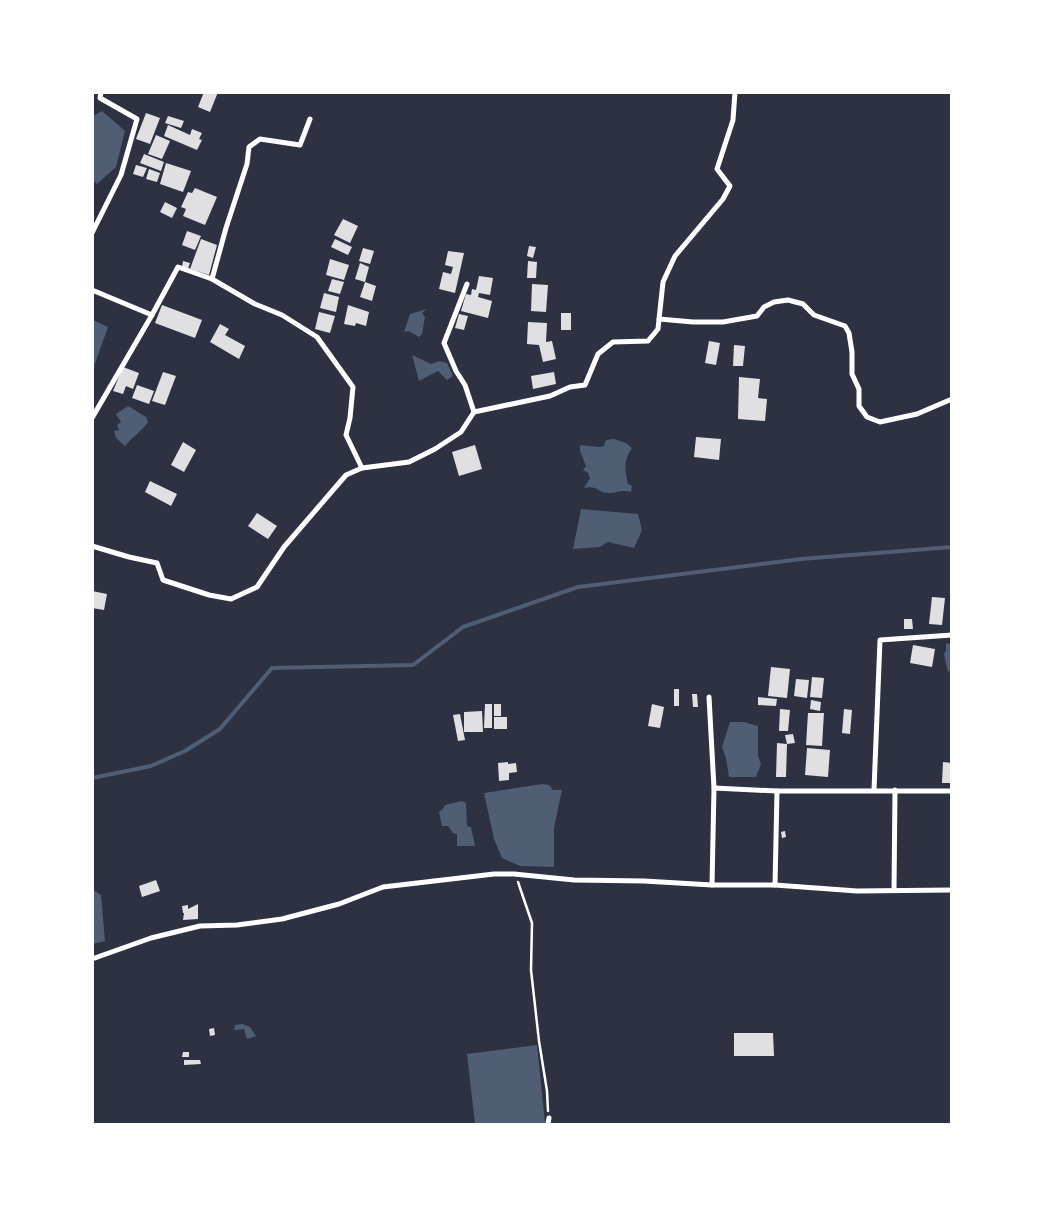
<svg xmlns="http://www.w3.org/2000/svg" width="1044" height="1217" font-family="Arial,sans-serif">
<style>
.water{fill:#4f5d75}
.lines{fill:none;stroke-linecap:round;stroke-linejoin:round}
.stream{stroke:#4f5d75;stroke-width:4}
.building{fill:#e0e0e3}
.path{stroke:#fff;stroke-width:2.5}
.minor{stroke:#fff;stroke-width:5}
</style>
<rect width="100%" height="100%" fill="#2d3142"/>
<!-- water -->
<g class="water">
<path d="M102,111L125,131L116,167L97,184L93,180V116Z"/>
<path d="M427,309L422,313L425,317L422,334L419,337L409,331L404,332L410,314Z"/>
<path d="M93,320L108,327L93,369Z"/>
<path d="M412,355L431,364L439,361L447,363L453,376L447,380L438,371L419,381Z"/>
<path d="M128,406L146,417L148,422C141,432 132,437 125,446L116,438L114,431L119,430L117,425L121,422L116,414Z"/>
<path d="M614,439L626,443L632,448C623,461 625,470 628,484L632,486L631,492C620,489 616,494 607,493C596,492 598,485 584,488L590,478L588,473L583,470L586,466L580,451V445L600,447L604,446L606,440Z"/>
<path d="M581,509L638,514L642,530L634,548L608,542L600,547L573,549Z"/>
<path d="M946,643L950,644L951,647V670L948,672L944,654L946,651Z"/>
<path d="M730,722H744L758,726V756L761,764L756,777H729L726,758L722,747Z"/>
<path d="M542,784L549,785L553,790H562L554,828V867L520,866L502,858L494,839L484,793Z"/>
<path d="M462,801L466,803L467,826L471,827L475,846H457V834L453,833L448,826H442L439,812L443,809L445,805Z"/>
<path d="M93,890L101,895L105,941L93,944Z"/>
<path d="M242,1024L250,1027L256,1036L247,1039L244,1029L234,1030L235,1025Z"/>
<path d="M537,1045L545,1123L543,1124H475L467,1054Z"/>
</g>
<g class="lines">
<!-- stream -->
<path class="stream" d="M92,778L151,766L185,751L220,729L272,668L413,665L463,627L578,587L801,559L952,547"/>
</g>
<!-- building -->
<g class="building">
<path d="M204,92H218L210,112L198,107Z"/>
<path d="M146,113L160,118L150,144L136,139Z"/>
<path d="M168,116L184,121L181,128L165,123Z"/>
<path d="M168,125L190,135L192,129L202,133L199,139L202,140L197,150L164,136Z"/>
<path d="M156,135L170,141L162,159L148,154Z"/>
<path d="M144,154L164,162L161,171L140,163Z"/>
<path d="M166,163L191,171L183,192L160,184Z"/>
<path d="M136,165L147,168L143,177L133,174Z"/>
<path d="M149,169L160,173L157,182L146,179Z"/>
<path d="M195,188L217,197L205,225L183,216L186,209L181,207L188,192L192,193Z"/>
<path d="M165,202L177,208L172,218L160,212Z"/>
<path d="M343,219L358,226L350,243L334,235Z"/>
<path d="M187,231L201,236L195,250L182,245Z"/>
<path d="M201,239L217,245L209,275L190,269Z"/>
<path d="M335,239L352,247L348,255L331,247Z"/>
<path d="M529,246L536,247L533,258L527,256Z"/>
<path d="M363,248L374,251L370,264L359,261Z"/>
<path d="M448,251L464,253L455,293L439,289L443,272L451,274L453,267L445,265Z"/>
<path d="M330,259L349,265L344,280L326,275Z"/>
<path d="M183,261L190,263L188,269L182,267Z"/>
<path d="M528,261L537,262L536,278H527Z"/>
<path d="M360,263L369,267L365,282L355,279Z"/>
<path d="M479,276L493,278L490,295L479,293L478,297L492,301L488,318L461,311L466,294L471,295L472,289L476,290Z"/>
<path d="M332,279L344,282L340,294L328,291Z"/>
<path d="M365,282L376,286L372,301L360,297Z"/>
<path d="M532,284L548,285L546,312L531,311Z"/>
<path d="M324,293L339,297L336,312L320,308Z"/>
<path d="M162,305L202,320L195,338L155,323Z"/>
<path d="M348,305L369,312L366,326L356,323L355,326L344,324Z"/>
<path d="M319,312L335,316L330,333L315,329Z"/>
<rect x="561" y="313" width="10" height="17"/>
<path d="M459,314L468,316L464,330L455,328Z"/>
<path d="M528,322L547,323L546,342L552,341L556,359L543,362L539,345L527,344Z"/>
<path d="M220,324L229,329L225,335L245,346L239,359L210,342Z"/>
<path d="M709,341L720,343L716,365L705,363Z"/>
<path d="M734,345L745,346L743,366H733Z"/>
<path d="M123,367L139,373L133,389L126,386L123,394L113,391Z"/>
<path d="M163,372L176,376L165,405L152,401Z"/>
<path d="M554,372L556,384L533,389L531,376Z"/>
<path d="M739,377L760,379L758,398L767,399L765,421L738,419Z"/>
<path d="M137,385L154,391L149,404L132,398Z"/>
<path d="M696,437L721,439L719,460L694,457Z"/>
<path d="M183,442L196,450L184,472L171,465Z"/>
<path d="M475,445L482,469L459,476L452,452Z"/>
<path d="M150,481L177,494L171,506L145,492Z"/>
<path d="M257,513L277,526L268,539L248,526Z"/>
<path d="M92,591L107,594L104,610L92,608Z"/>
<path d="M932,597L945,598L942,625L929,624Z"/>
<path d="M904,619H912L913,629H904Z"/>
<path d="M913,645L935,649L932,667L910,663Z"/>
<path d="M771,667L790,669L787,698L768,696Z"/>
<path d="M812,677L824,678L822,698L810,697Z"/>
<path d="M796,679L809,680L807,698L794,696Z"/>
<rect x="674" y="689" width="5" height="17"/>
<path d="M692,694H697L698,707H693Z"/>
<path d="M758,697L777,699L776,706L758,705Z"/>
<path d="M811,700L821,702L820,711L810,709Z"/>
<path d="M485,704H492V728H484Z"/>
<rect x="494" y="704" width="7" height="12"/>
<path d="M652,704L664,707L660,728L648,726Z"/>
<path d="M780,709L790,710L788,731H779Z"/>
<path d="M844,709L852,710L850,734L842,733Z"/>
<path d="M482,711L483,732H464V712Z"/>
<path d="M808,713H824L822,746L806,745Z"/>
<path d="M460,714L465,740L458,741L453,715Z"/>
<rect x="494" y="717" width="13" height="12"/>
<path d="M793,734L795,743L787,744L785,735Z"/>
<path d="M777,743L787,744L786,777H776Z"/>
<path d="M807,748L830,750L828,777L805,775Z"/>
<path d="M508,762V764L516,763L517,772L509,773V780L499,781L498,763Z"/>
<path d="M943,762L952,763V783H942Z"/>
<path d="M785,831L786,837L782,838L781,832Z"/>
<path d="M156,880L160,891L142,897L139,886Z"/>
<path d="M198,904V919L183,920L184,913H183L182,906L188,905V909Z"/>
<path d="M214,1028L215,1035L210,1036L209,1029Z"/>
<path d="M734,1033H773L774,1056H734Z"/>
<path d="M183,1052H189V1057H182Z"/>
<path d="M184,1060H200L201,1064L184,1065Z"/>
</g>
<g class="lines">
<!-- path -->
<path class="path" d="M518,882L532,923L531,970L539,1041L547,1091L548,1111"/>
<!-- minor -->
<g class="minor">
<path d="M92,233L121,175L137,119L100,98L101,92"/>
<path d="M212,279L226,228L247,164L249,147L260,139L300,145L310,119"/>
<path d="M92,290L152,315L178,267L212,279L255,304L282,315L317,337L353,387L350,418L346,435L362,468"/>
<path d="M659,319L693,322H723L757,316L764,307L774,302L788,300L803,304L814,315L845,326L849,333L852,352V374L859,389V406L867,417L880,422L917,414L952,399"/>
<path d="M474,412L550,396L570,387L585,385L598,354L613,342L648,341L658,329L663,282L675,256L723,199L730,186L717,169L733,120L735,92"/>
<path d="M92,418L152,315"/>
<path d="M92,546L129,557L157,563L163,580L209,595L231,599L257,587L284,547L346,475L362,468L409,462L435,449L461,432L474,412L465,385L456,371L444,343L467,284"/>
<path d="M709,697L714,788L712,885"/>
<path d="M714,788L777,791H952"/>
<path d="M874,790L880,640L952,635"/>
<path d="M775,885L777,791"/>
<path d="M894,890L895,790"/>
<path d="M92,959L151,938L200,926L237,925L282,919L339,904L383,887L494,874H514L574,880L644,881L712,885H775L857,891L952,890"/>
<path d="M548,1124L549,1118"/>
</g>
</g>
<!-- border -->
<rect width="1044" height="1217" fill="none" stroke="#ffffff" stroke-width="188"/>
</svg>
